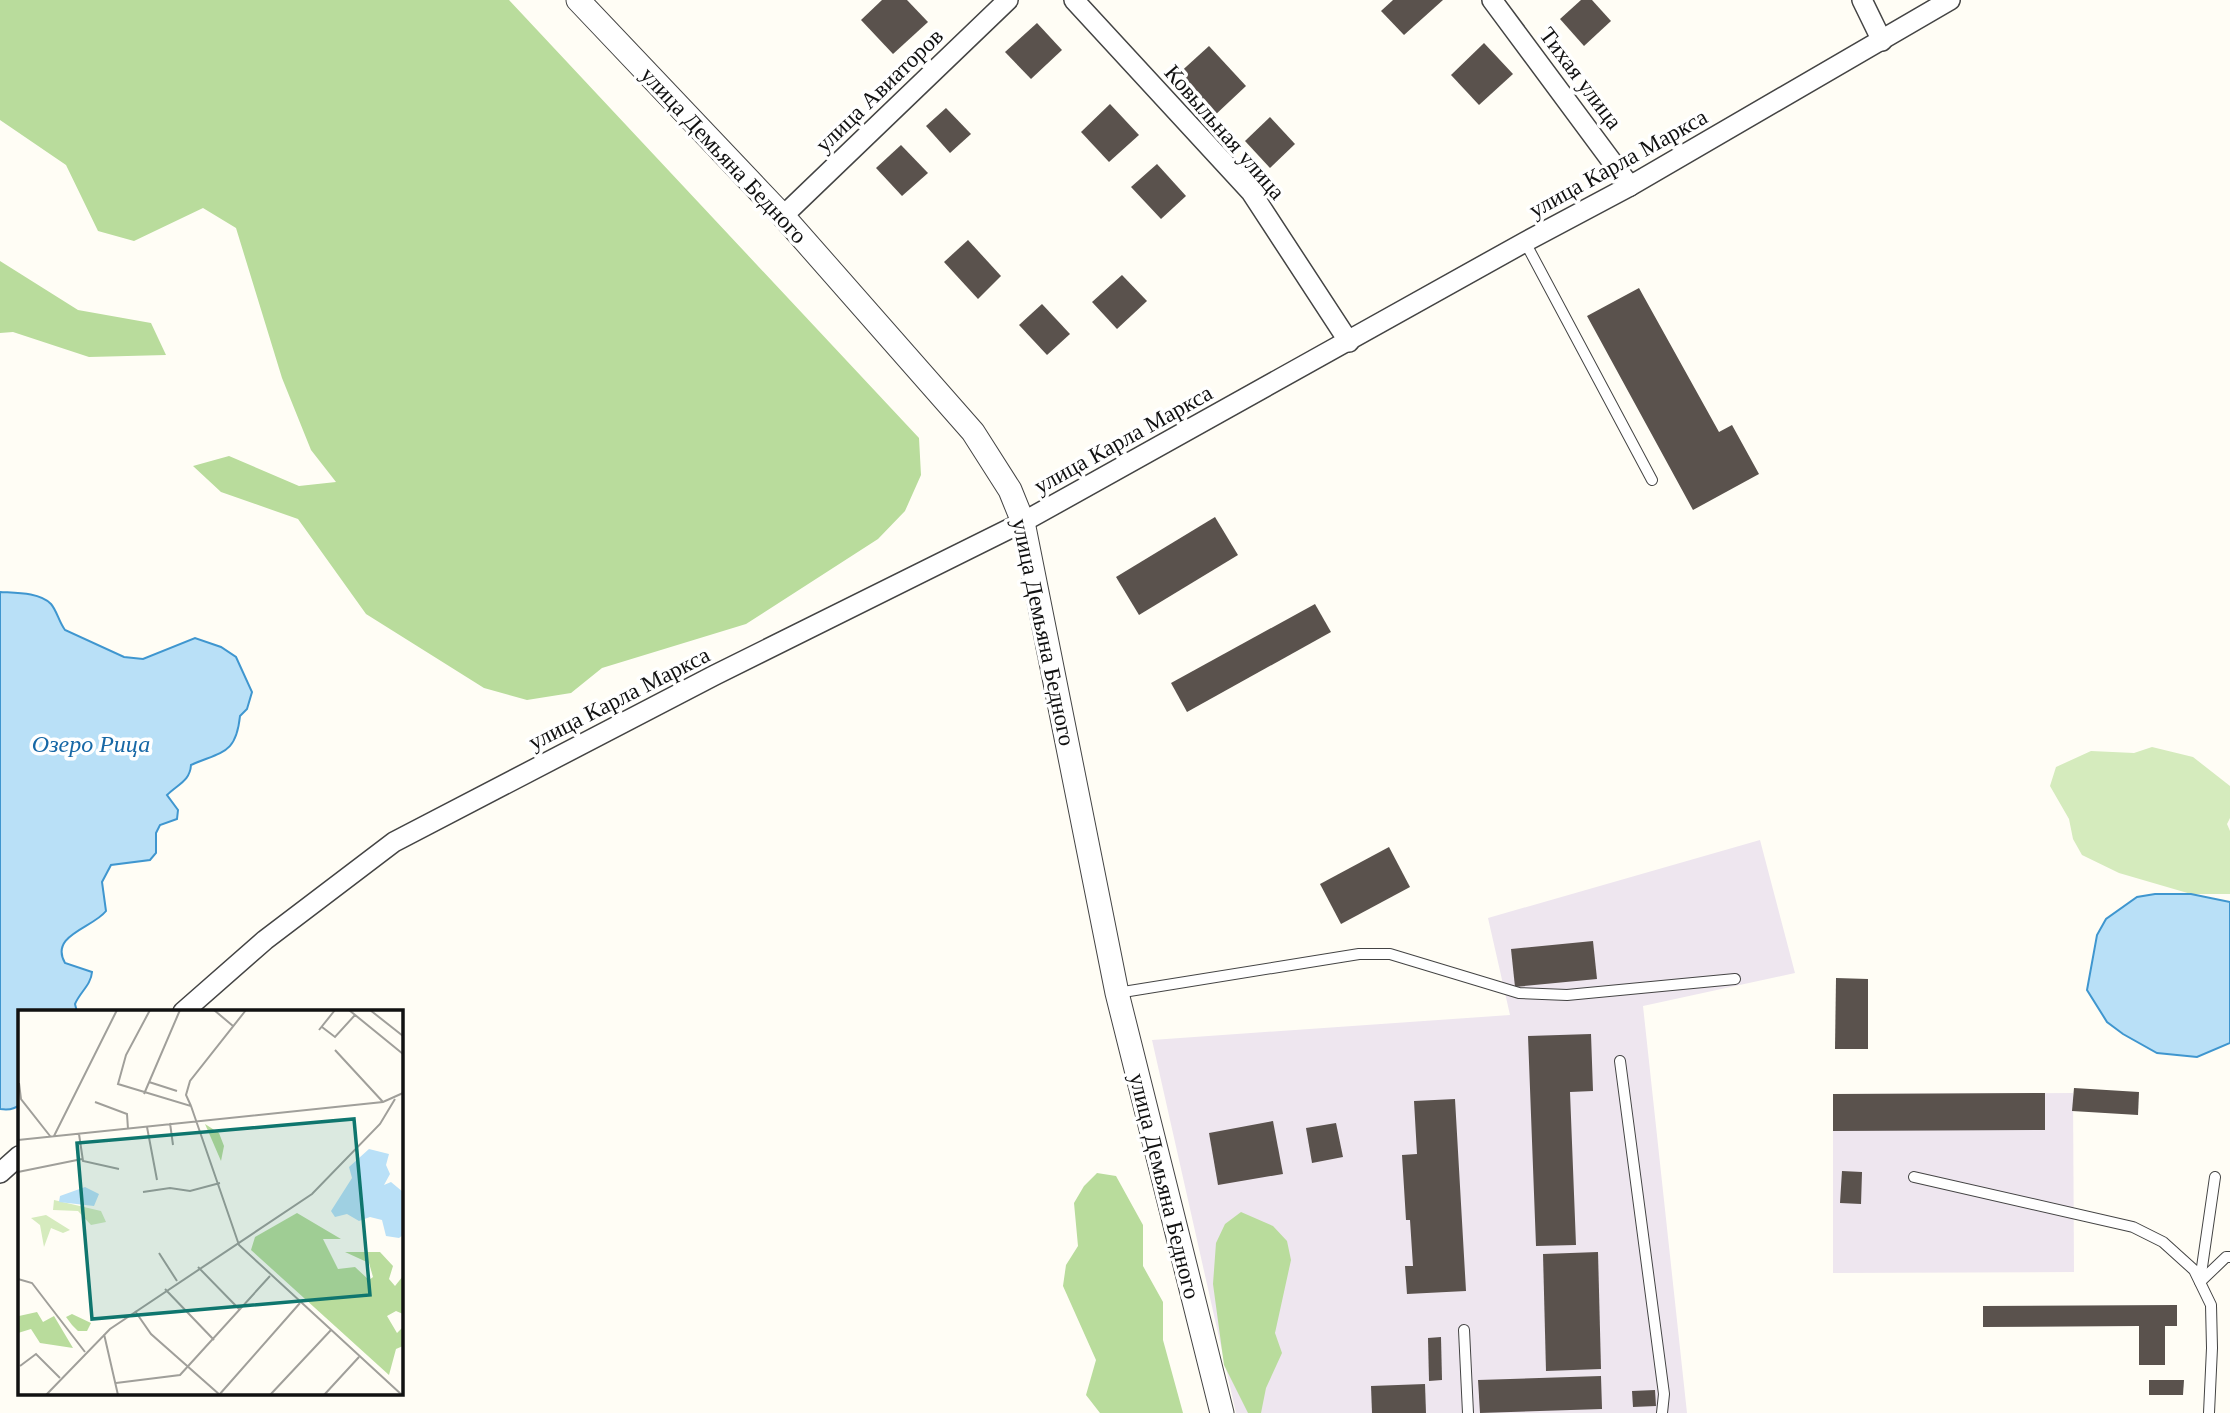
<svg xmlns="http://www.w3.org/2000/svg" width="2230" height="1413" font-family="Georgia,serif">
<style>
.industrial{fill:#eee6ef}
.green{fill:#d5ebbd}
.forest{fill:#b9dc9c}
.water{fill:#b9e0f7;stroke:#3f96cf;stroke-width:2}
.building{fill:#5a524d}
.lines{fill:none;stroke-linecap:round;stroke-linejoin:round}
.service-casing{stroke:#444;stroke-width:12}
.minor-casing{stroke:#444;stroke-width:22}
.tertiary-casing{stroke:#444;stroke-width:25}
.service{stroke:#fff;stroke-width:10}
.minor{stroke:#fff;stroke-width:19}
.tertiary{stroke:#fff;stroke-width:23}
.labels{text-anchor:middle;stroke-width:7;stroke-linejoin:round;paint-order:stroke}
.street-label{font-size:23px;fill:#111;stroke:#fff}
.water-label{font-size:24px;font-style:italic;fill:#1768a6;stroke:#fff}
.inset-road{fill:none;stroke:#a09f9a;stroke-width:2}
.view{fill:#0f766e;fill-opacity:0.15;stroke:#0f766e;stroke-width:3.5}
.inset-edge{fill:none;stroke:#111;stroke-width:3.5}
</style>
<rect width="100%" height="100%" fill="#fffdf5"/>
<!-- industrial -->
<g class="industrial">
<path d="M1760,840L1795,973L1643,1006L1687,1413H1236L1152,1040L1510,1015L1488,918Z"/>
<path d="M2073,1093L2074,1272L1833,1273V1094Z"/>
</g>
<!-- green -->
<path class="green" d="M2152,747L2193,757L2230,786V818L2227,824L2230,831V894H2191L2119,873L2082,855L2073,839L2069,819L2050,786L2056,767L2091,751L2134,753Z"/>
<!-- forest -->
<g class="forest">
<path d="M0,0H509L919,438L921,475L905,511L878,539L746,624L602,668L571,693L527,700L484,688L366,614L298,519L221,492L193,466L229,456L299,486L336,482L311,450L282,378L236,228L203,208L134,241L98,231L66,165L0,120Z"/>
<path d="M0,261L78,310L151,323L166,355L89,357L13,332L0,333Z"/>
<path d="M1097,1173L1116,1176L1143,1225V1266L1163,1302V1340L1183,1413H1100L1086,1395L1096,1360L1063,1286L1066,1265L1078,1246L1074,1203L1084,1186Z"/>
<path d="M1241,1212L1273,1226L1287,1241L1291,1260L1275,1333L1282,1353L1266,1388L1261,1413H1248L1224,1365L1213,1284L1216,1243L1225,1224Z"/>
</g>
<!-- water -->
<g class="water">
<path d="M0,592C15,593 39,592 51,604C57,611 59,622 65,630L124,657L143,659L195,638L221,647L236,657L252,692L247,709L240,716C236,754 223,751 191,765C190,781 178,784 167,795L178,810L177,819L160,825L156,833V853L150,860L111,865L102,882L106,911C93,928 49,935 65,963L92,972C91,985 80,992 75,1004L77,1012H19V1105C14,1110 7,1110 0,1109Z"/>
<path d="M2155,894H2191L2230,902V1043L2197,1057L2157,1053L2123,1034L2107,1022L2087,990L2097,935L2106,919L2137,897Z"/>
</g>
<!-- building -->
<g class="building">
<path d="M882,0H907L928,22L893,54L861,20Z"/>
<path d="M1393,0H1443L1404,35L1381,11Z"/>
<path d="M1581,0H1592L1611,21L1584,46L1560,19Z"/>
<path d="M1037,23L1062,50L1031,79L1005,52Z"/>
<path d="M1484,43L1513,74L1479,105L1451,75Z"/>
<path d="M1209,46L1246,86L1213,117L1176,76Z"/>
<path d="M1110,104L1139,135L1109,162L1081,132Z"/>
<path d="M946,108L971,134L950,153L926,126Z"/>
<path d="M1270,117L1295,144L1270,168L1245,141Z"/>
<path d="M901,145L928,173L902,196L876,168Z"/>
<path d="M1157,164L1186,196L1161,219L1131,187Z"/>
<path d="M968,240L1001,276L978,299L944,262Z"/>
<path d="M1122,275L1147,301L1117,329L1092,302Z"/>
<path d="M1639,288L1719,432L1732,425L1759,474L1693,510L1587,316Z"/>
<path d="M1042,304L1070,334L1047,355L1019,325Z"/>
<path d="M1215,517L1238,555L1139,615L1116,577Z"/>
<path d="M1315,604L1331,632L1187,712L1171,683Z"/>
<path d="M1389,847L1410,887L1341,924L1320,884Z"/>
<path d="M1593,941L1597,979L1515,987L1511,949Z"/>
<path d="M1836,978L1868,979V1049H1835Z"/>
<path d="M1591,1034L1593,1091L1570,1092L1576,1245L1536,1246L1528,1036Z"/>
<path d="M2074,1088L2139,1092L2138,1115L2072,1111Z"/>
<path d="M2045,1093V1130L1833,1131V1094Z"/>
<path d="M1455,1099L1466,1291L1407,1294L1405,1266H1413L1410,1220H1406L1402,1155L1417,1154L1414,1101Z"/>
<path d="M1273,1121L1283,1174L1218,1185L1209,1133Z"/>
<path d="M1336,1123L1343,1157L1312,1163L1306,1128Z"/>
<path d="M1842,1171L1862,1172L1861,1204L1840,1203Z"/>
<path d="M1598,1252L1601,1369L1546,1371L1543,1254Z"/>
<path d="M2177,1305V1326H2165V1365H2139V1326L1983,1327V1306Z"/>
<path d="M1441,1337L1442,1380L1429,1381L1428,1338Z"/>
<path d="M1601,1376L1602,1409L1480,1413L1478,1380Z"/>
<path d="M2149,1380H2184L2183,1395H2149Z"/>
<path d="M1425,1384L1426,1413H1372L1371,1386Z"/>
<path d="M1655,1390L1656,1406L1633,1407L1632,1391Z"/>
</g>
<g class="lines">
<!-- service casing -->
<g class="service-casing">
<g id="service">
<path d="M1525,242L1652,480"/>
<path d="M1117,993L1359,954H1390L1519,993L1567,995L1735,979"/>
<path d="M1620,1061L1664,1394L1662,1413"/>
<path d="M1914,1177L2133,1227L2163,1242L2194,1270L2211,1305L2212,1348L2209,1413"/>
<path d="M2200,1281L2215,1177"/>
<path d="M2200,1282L2226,1257H2230"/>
<path d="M1464,1330L1468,1413"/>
</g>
</g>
<!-- minor casing -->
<g class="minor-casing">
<g id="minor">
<path d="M1074,0L1251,192L1349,342"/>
<path d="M1492,0L1630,186"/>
<path d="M1862,0L1882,41"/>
<path d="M783,216L1008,0"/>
<path d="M183,1012L265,940L394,842L715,675L1023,522L1525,242L1630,186L1950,0"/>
<path d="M0,1173L19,1156"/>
</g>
</g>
<!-- tertiary casing -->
<g class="tertiary-casing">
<path id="tertiary" d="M578,0L783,216L973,432L1010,490L1023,522L1117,993L1222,1413"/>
</g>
<!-- service -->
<use href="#service" class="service"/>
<!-- minor -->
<use href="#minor" class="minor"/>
<!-- tertiary -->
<use href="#tertiary" class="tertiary"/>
</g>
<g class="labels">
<!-- street labels -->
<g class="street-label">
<text transform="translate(1581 78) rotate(53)" y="8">Тихая улица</text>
<text transform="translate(879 90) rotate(-44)" y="8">улица Авиаторов</text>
<text transform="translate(1225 132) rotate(49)" y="8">Ковыльная улица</text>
<text transform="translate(724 155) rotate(47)" y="8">улица Демьяна Бедного</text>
<text transform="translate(1618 163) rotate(-29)" y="8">улица Карла Маркса</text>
<text transform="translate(1123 439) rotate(-29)" y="8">улица Карла Маркса</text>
<text transform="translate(1044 632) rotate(78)" y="8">улица Демьяна Бедного</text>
<text transform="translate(619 698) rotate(-27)" y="8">улица Карла Маркса</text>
<text transform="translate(1165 1186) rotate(76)" y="8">улица Демьяна Бедного</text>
</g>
<!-- water labels -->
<g class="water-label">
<text x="91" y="752">Озеро Рица</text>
</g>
</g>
<!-- overview -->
<g transform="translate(18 1010)">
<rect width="385" height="385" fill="#fffdf5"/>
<path d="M36,190L83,201L88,212L73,215L60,201L35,200ZM28,205L52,220L45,223L33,218L26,237L22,215L13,208Z" fill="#d5ebbd"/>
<path d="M187,114L201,123L206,136L203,151ZM279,203L323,229H305L320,259L337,257L351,270L355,267L351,253L327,242H362L375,256L371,269L377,276L385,266V304L378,301L369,306L379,323L385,317V336L378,339L371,365L233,240L237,227ZM19,302L25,312L36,306L55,338L22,333L13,319L0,323L1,306ZM54,304L73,313L69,321H60L54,315L48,307Z" fill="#b9dc9c"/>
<path d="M351,139L371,144L368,155L372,164L366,175L373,172L385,182V225L381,228L368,226L364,210L352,207L341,211L329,204L317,207L313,201L334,168L331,157ZM67,177L81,184L76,196L41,192L42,186Z" fill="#b9e0f7"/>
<path class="inset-road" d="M132,0L108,45L100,74L173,96L221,235L384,385M196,0L215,16M331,0L385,44M352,0L385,26M304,17L317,27L337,5M301,20L317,0M317,40L365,92M131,72L159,81M1,73L3,89L32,126M126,84L162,0M77,92L109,104L110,119M173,96L168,85L172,71L228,0M152,113L155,135M129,117L139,170M61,124L65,151L101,159M36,126L99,0M0,130L365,92L385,83M0,162L64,149M125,182L152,178L172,181L202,173M141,243L159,271M180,257L222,300M0,269L14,273L67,342M147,279L196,330M117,301L133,324L202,385M86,324L100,385M2,356L18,344L42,368M98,373L162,365L252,266M28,385L92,319L294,184L362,114L377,89M201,385L282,293M252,385L313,320M306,385L341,347"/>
<path class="view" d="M336,109L352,285L74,309L59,133Z"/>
<rect width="385" height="385" class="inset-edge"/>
</g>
</svg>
